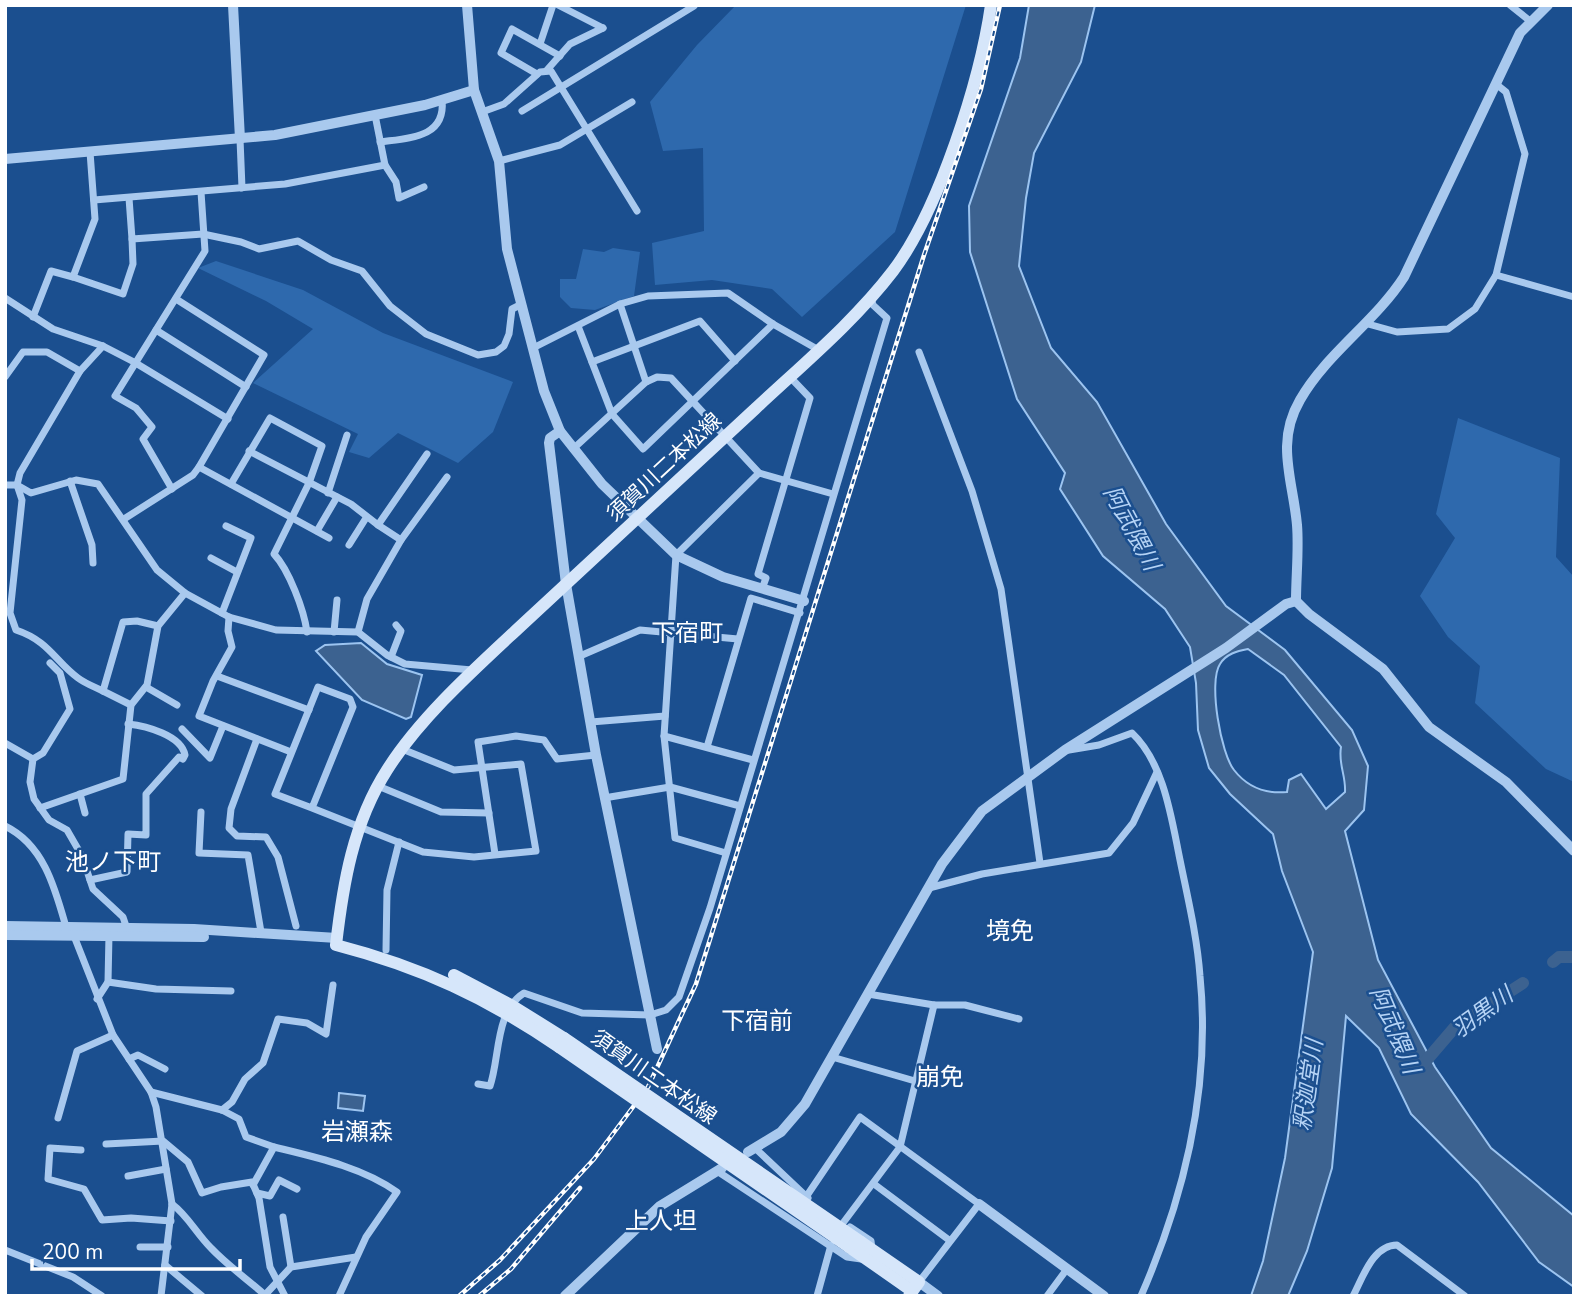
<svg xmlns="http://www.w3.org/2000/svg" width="1579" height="1301" font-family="'Nunito Sans','Noto Sans JP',sans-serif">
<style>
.green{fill:#2e69ad}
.water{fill:#3c6290;stroke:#9cc4f0;stroke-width:2;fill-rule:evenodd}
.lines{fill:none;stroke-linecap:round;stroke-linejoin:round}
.river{stroke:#3c6290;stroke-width:12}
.minor{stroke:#a9c9ee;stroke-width:7}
.tertiary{stroke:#a9c9ee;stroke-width:10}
.secondary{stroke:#d6e6fa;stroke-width:12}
.rail-casing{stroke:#fff;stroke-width:4.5}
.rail{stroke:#1b4f8f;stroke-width:2;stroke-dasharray:5;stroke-linecap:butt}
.secondary-bridge{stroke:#d6e6fa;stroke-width:12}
.labels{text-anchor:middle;stroke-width:5;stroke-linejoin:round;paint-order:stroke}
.street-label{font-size:21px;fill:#fff;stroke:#1b4f8f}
.water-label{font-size:23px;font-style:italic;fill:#b5d3f5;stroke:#1b4f8f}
.quarter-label{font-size:24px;fill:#fff;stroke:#1b4f8f}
</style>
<rect width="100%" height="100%" fill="#1b4f8f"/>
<!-- green -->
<g class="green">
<path d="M736,5H966L895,232L802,317L772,289L712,280L655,285L652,243L704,231L703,148L663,151L650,102L697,45Z"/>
<path d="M613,248L640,252L634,296L595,310L571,308L560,297V279H576L583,249L604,252Z"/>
<path d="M216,261L303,290L383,333L513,382L493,432L458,463L398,433L369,458L349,452L358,434L253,383L313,329L266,301L198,268Z"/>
<path d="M1458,418L1560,458L1556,557L1574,577V782L1546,769L1475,703L1480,666L1448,637L1420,596L1455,538L1436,514Z"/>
</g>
<!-- water -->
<g class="water">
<path d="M1029,5H1095L1081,62L1034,153L1026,198L1019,266L1051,348L1097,402L1166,524L1226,606L1285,650L1352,730L1368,766L1364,810L1345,831L1378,960L1435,1067L1491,1148L1574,1216V1287L1539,1262L1478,1182L1411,1114L1379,1048L1346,1016L1332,1168L1307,1251L1288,1296H1251L1263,1261L1285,1158L1313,952L1282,871L1273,834L1230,794L1209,768L1198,730L1196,683L1190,647L1165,609L1103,556L1060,489L1065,473L1017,399L970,252L969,206L1020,58ZM1248,649L1284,675L1341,747C1338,764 1346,775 1345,792L1326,809L1301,774L1289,780L1287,792C1266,794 1248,788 1234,770C1221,754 1208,682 1220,664C1226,654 1237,651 1248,649Z"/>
<path d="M361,643L387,664L422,675L411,717L406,719L362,700L316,651L325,645Z"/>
<path d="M339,1093L365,1096L363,1111L338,1108Z"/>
</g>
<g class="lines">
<!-- river -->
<g class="river">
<path d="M1553,962L1559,957H1574"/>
<path d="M1419,1069L1455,1027L1523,983"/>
</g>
<!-- minor -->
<g class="minor">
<path d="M558,5L603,28"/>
<path d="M1510,5L1530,21"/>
<path d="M540,44L553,5"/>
<path d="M547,70L570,44L603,28"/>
<path d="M537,74L501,53L512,29L560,56"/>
<path d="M522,111L694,6"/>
<path d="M482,112L504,104L540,72L551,71L637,211"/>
<path d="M240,139L242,188"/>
<path d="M380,142C409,138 446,138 442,100"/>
<path d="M499,161L560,145L632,102"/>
<path d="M385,165L396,182L399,198L424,187"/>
<path d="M129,198L132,239L203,234L241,242L259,249L298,241L331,260L362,271L390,306L426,334L478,355L496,352L504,346L509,334L512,309L522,304"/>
<path d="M94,200L285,184L385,165L375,115"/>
<path d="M1496,275L1574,297"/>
<path d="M73,277L123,294L133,264L132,239"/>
<path d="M5,298L53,329L103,346L134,362L228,419"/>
<path d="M176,299L264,355L199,467L329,538"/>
<path d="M620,304L646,382"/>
<path d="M33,317L51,271L73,277L95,219L90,152"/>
<path d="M1368,324L1397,332L1448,329L1475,309L1496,275L1525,154L1506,92L1496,84"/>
<path d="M578,326L612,414L643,449L773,324"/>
<path d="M156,330L246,387"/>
<path d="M103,346L80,371L20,473L17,485L22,500L10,613L16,630C49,641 55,661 78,678C86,684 95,687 103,691"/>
<path d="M533,348L620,304L648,296L728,293L773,324L817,349"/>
<path d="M919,352L972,491L1001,589L1040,863"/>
<path d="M592,362L700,321L735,361"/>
<path d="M5,377L23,352H47L80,371"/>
<path d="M573,449L646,382L657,377L671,378L759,473"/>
<path d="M249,451L351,504L378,525"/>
<path d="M70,481L92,545L93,563"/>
<path d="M231,484L270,418L322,446L309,483L274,554C289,570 304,610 307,632"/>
<path d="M5,485H17L31,493L76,480L98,484L157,570L185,593L229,617L276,630L358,632L387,655L405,664L472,670"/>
<path d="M172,489L143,439L152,427L136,408L115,396L205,251L201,192"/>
<path d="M328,493L347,435"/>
<path d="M124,519L193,475L199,467"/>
<path d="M317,531L337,497"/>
<path d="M401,540L447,477"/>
<path d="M349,545L366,518"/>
<path d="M211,558L237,572"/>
<path d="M762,589L766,578L758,574L810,398L790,377"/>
<path d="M222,613L251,538L226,526"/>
<path d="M229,617L228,631L232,647L213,681L199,716L291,752"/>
<path d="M334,632L337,600"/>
<path d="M358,632L367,599L401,540L378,525L427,454"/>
<path d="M580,656L640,630L738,639"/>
<path d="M391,657L401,631L396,625"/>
<path d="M50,663L60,673L70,709L43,753L33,759L30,782L34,799L49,820L67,830L82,856L93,889L123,917L127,929"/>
<path d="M217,676L309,710"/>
<path d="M146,687L177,705"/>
<path d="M131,705L103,691L123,622L137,621L158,626"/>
<path d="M591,722L665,716"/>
<path d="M182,729L210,758L223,726"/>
<path d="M664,736L753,760"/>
<path d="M257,739L231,809L229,828L237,836L266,837L278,857L296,926"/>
<path d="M5,743L33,759"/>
<path d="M707,747L751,598L800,613"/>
<path d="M1069,750L1099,745L1132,733C1163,762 1171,815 1179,855C1187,895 1197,935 1200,976C1211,1087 1185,1195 1141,1296"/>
<path d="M378,786L441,812L489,813"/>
<path d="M80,794L85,813"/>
<path d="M604,798L670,787L740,806"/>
<path d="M40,808L123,779L131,705L147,685L158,626L185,593"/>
<path d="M312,808L275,794L318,687L350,699L353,707L312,808L423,852L474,857L536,851L521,764L454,770L402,749"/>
<path d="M201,812L199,853L248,855L261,932"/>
<path d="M5,826C44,845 55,888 66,927L74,936L113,1035L151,1092L156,1107L172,1204L161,1296"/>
<path d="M726,853L675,838L664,736L676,555L759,473L833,494"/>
<path d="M495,854L478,742L516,736L544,740L557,759L596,755"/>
<path d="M90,880L127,872L128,834L146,835V794L179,757L183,759L185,755C181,735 146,726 128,724"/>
<path d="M929,888L982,874L1109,853L1133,823L1157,772"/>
<path d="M386,950L387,890L399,842"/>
<path d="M108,982L156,989L231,991"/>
<path d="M868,994L934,1005H965L1019,1019"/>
<path d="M97,999L108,982L109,935"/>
<path d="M832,1057L915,1081"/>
<path d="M129,1059L138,1055L165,1069"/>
<path d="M478,1084L490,1086C500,1057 495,1011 524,993L582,1013L650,1015L666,1010L679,997L710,908L887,318L873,305L871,298"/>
<path d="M151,1092L222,1110L239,1119L246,1137L274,1147"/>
<path d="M222,1110L232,1102L245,1079L263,1063L278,1019L307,1023L326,1034L333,985"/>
<path d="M58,1118L77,1051L113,1035"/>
<path d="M106,1144L163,1141L188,1162L202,1193L221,1187L252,1182L259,1198L270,1267L285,1296"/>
<path d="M755,1148L808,1198"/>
<path d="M81,1150L50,1148L48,1179L84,1189L102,1220L131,1218L171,1221"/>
<path d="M717,1171L847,1257L861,1259"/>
<path d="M128,1176L166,1169"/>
<path d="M874,1184L949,1240"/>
<path d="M253,1185L274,1147C315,1157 362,1167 397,1192L366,1237L339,1296"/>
<path d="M257,1193L270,1196L279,1180L297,1189"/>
<path d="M806,1197L860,1117L979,1204L919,1282"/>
<path d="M172,1204C188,1216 196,1233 211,1248C227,1265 247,1279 265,1295"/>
<path d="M283,1217L291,1267"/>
<path d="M843,1223L900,1147L934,1005"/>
<path d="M850,1227L871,1241L872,1249"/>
<path d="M140,1247H168"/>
<path d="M5,1250L73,1277L102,1296"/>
<path d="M165,1265L202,1296"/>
<path d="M264,1296L291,1267L356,1257"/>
<path d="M817,1296L831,1245"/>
<path d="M1047,1296L1067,1269"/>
<path d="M1353,1296C1363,1277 1373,1245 1397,1245L1465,1296"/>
</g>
<!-- tertiary -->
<g class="tertiary">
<path d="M233,5L240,139"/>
<path d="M467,5L474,90L499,161L507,249L544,391L560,431L602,484L676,555L723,577L804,601"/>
<path d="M1548,5L1520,33L1404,277C1375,322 1326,354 1300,400C1275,443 1293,480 1297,525C1299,550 1296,576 1296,601L1309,614L1383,669L1429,727L1506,782L1574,851"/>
<path d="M5,159L275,135L425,105L474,90"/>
<path d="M560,431L550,438L549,443L566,584L596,755L657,1049"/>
<path d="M5,926L194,929L337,938"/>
<path d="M5,935L204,937"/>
<path d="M748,1152L781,1132L805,1104L942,864L982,811L1065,750L1226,648L1286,604L1296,601"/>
<path d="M979,1204L1104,1296"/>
<path d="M919,1282L938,1296"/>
<path d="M565,1296L660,1206L722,1168"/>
</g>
<!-- secondary -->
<g class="secondary">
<path d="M454,975L511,1005L564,1038"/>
<path d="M559,1047C487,998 421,967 336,945C343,884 353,823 387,770C421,716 478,666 524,623C601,551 678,480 755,409C802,365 854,322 893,271C939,210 980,81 991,5"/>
<path d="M861,1242L919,1282L909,1296"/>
<path d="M849,1247L912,1291"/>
</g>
<!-- rail casing -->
<g class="rail-casing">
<g id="rail">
<path d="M459,1296L500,1260L594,1159L648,1087L696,984L924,255L981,89L1000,5"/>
<path d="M479,1296L511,1269L580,1188"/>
</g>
</g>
<!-- rail -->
<use href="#rail" class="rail"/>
<!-- secondary-bridge -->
<g class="secondary-bridge">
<path d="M564,1038L861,1242"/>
<path d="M559,1047L849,1247"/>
</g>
</g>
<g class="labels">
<!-- street labels -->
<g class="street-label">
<text transform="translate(664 467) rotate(-43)" y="7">須賀川二本松線</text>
<text transform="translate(654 1077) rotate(35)" y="7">須賀川二本松線</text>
</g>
<!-- water labels -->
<g class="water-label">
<text transform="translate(1132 528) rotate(62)" y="8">阿武隈川</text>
<text transform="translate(1482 1012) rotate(-36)" y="8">羽黒川</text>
<text transform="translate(1395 1030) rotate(67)" y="8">阿武隈川</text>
<text transform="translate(1308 1085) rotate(-82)" y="8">釈迦堂川</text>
</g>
<!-- quarter labels -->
<g class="quarter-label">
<text x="687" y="641">下宿町</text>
<text x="113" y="870">池ノ下町</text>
<text x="1010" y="939">境免</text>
<text x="757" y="1029">下宿前</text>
<text x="940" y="1085">崩免</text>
<text x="357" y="1140">岩瀬森</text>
<text x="661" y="1229">上人坦</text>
</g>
</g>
<!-- border -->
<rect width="1579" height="1301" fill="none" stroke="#ffffff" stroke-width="14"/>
<!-- scale -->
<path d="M32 1259v10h208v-10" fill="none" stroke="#ffffff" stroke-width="3.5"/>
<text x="42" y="1259" font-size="21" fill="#ffffff" stroke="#1b4f8f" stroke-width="5" paint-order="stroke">200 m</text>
</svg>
